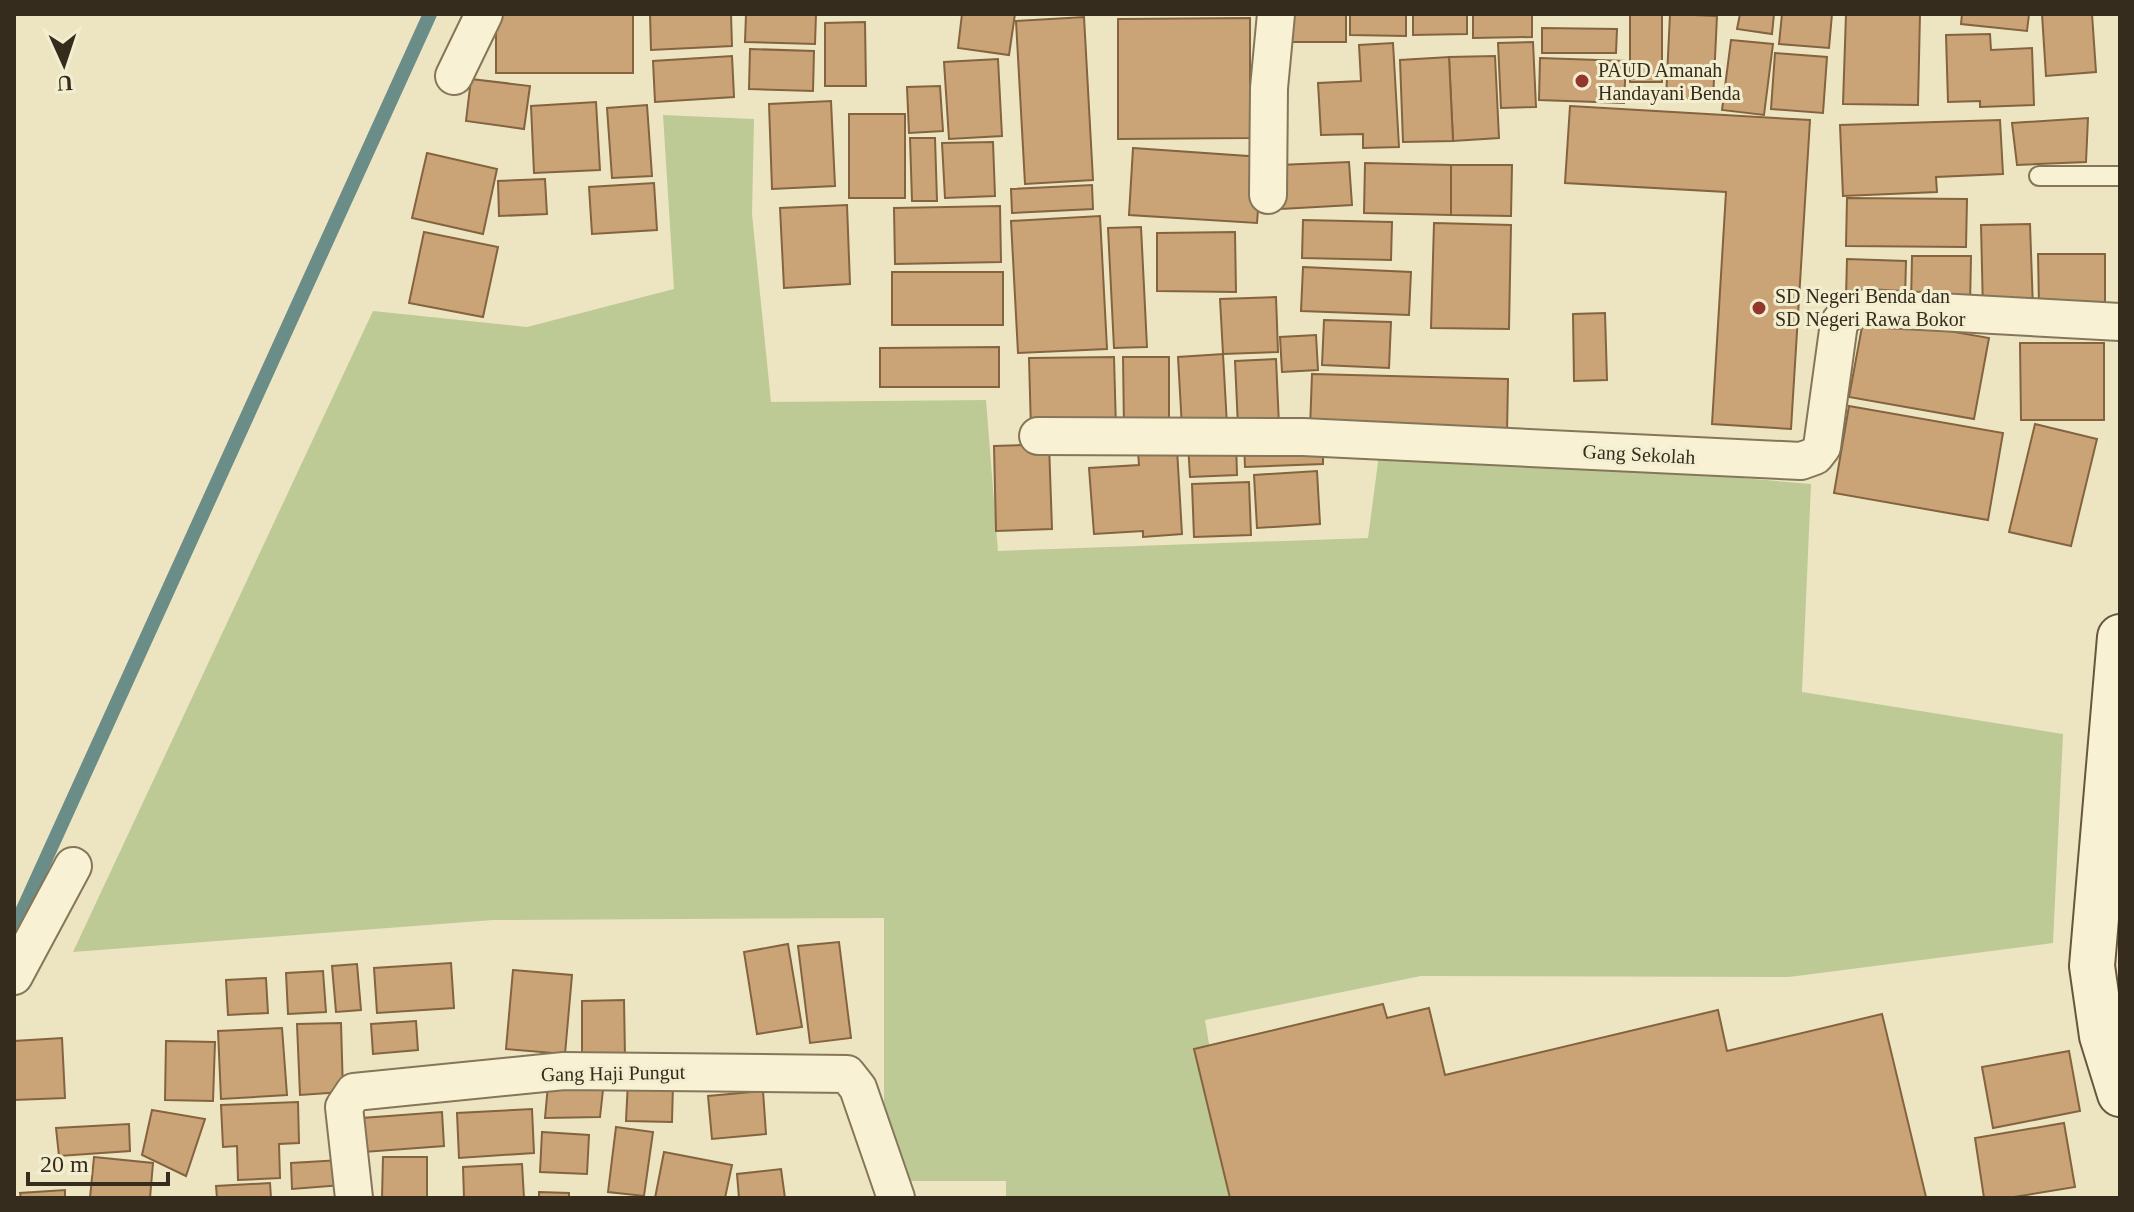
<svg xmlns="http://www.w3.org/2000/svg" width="2134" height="1212" font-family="Georgia,serif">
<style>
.green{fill:#beca95}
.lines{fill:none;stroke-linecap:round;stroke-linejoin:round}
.stream{stroke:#6b8d88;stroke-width:14}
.building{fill:#caa477;stroke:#84633f;stroke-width:2}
.service-casing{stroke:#857659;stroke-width:22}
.minor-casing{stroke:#857659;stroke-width:40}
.secondary-casing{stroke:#67573c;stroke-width:48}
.service{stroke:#f8f1d4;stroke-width:18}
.minor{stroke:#f8f1d4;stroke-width:36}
.secondary{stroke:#f8f1d4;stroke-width:44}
.poi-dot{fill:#93362b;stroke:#f4eed0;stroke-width:3}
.labels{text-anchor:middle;stroke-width:6;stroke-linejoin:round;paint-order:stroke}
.poi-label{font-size:20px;fill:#352c1d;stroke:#f4eed0;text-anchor:start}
.street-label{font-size:20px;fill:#352c1d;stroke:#f4eed0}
</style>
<rect width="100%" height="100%" fill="#ede5c1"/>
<!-- green -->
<path class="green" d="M663,115L754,119L752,214L771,402L986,400L998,551L1368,538L1380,447L1811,484L1802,692L2063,734L2053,943L1789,977L1421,976L1205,1020L1235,1198H1006V1181H884V918L493,920L73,952L373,311L527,327L674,289Z"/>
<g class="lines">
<!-- stream -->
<path class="stream" d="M14,929L430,14"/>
</g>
<!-- building -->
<g class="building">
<rect x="496" y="14" width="137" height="59"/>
<path d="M650,14H731L732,46L651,50Z"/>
<path d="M746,14H816L815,44L745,42Z"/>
<path d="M962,14H1015L1009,55L958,48Z"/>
<rect x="1292" y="14" width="54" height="28"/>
<path d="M1350,14H1406V36L1350,35Z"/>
<path d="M1413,14H1467V34L1413,35Z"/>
<path d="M1473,14H1532V37L1473,38Z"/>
<rect x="1630" y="14" width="32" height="68"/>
<path d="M1670,14L1717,16L1713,100L1666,98Z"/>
<path d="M1740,14H1774L1772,34L1737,29Z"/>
<path d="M1782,14H1832L1829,48L1779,44Z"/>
<path d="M1846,14H1920L1918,105L1843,104Z"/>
<path d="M1962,14H2029L2027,31L1961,24Z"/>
<path d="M2042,14H2092L2096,72L2046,76Z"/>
<path d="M1084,17L1093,180L1025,184L1016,21Z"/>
<path d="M1250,18V138L1118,139V19Z"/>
<path d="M865,22L866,86H825V23Z"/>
<path d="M1542,28L1617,29L1616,53H1542Z"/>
<path d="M1990,34L1991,50L2032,48L2034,105L1980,107V101L1948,102L1946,35Z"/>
<path d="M1731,40L1773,44L1764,115L1722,110Z"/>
<path d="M1533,42L1536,107L1501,108L1498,43Z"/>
<path d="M1393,43L1399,147L1363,148V134L1321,135L1318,83L1361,81L1359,45Z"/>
<path d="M750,49L814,51L813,91L749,89Z"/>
<path d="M1775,53L1827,57L1823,113L1771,109Z"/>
<path d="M732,56L734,97L655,102L653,61Z"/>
<path d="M1495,56L1499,138L1453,141L1449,57Z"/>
<path d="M1449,57L1453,141L1403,142L1400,60Z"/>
<path d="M1540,58L1626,61L1624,103L1539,100Z"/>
<path d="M998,59L1002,136L949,139L944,62Z"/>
<path d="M471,79L530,86L524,129L466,121Z"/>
<path d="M940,86L943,131L909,133L907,87Z"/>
<path d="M831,101L835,186L772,189L769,104Z"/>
<path d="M596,102L600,170L534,173L531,106Z"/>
<path d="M647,105L652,176L612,178L607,108Z"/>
<path d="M1570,106L1810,120L1791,429L1712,424L1726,192L1565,183Z"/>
<rect x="849" y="114" width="56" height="84"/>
<path d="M2088,118L2086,162L2017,165L2012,123Z"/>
<path d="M2000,120L2003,174L1936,177L1937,192L1843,196L1840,125Z"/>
<path d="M910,138H935L937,201H912Z"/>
<path d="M993,142L995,196L945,198L942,143Z"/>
<path d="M1133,148L1262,157L1257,223L1129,215Z"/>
<path d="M427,153L497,169L483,234L412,218Z"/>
<path d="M1349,162L1352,205L1281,209L1279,165Z"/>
<path d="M1365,163L1451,165V215L1364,213Z"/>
<path d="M1451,165H1512L1511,216L1451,215Z"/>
<path d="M545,179L547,214L499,216L498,181Z"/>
<path d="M654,183L657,230L592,234L589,187Z"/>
<path d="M1092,185L1093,209L1012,213L1011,189Z"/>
<path d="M1847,198L1967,199L1966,247L1846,246Z"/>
<path d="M847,205L850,284L784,288L780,208Z"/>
<path d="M1000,206L1001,262L895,264L894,208Z"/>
<path d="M1100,216L1107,349L1018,353L1011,221Z"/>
<path d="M1303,220L1392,222L1391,260L1302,258Z"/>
<path d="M1434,223L1511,225L1509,329L1431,328Z"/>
<path d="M2030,224L2033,309L1983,311L1981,225Z"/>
<path d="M1141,227L1147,347L1114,348L1108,228Z"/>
<path d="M424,232L498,247L483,317L409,303Z"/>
<path d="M1235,232L1236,292L1157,291V233Z"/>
<path d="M2038,254H2105V304L2039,305Z"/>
<path d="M1912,256H1971L1970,306L1911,304Z"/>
<path d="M1847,259L1906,261L1905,299L1846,297Z"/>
<path d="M1303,267L1411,272L1409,315L1301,311Z"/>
<rect x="892" y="272" width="111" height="53"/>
<path d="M1276,297L1278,352L1223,354L1220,299Z"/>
<path d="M1605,313L1607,380L1574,381L1573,314Z"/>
<path d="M1864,316L1989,338L1974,419L1849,397Z"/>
<path d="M1324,320L1391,322L1389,368L1322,365Z"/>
<path d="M1316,335L1318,370L1282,372L1280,337Z"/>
<path d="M2020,343H2104V420H2021Z"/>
<path d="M999,347V387H880V348Z"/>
<path d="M1223,354L1227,425L1182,428L1178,357Z"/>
<path d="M1114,357L1116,429L1031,430L1029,358Z"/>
<path d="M1123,357H1169V427H1124Z"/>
<path d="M1276,359L1279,425L1238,427L1235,361Z"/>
<path d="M1312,374L1508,379L1507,435L1310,429Z"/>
<path d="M1849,406L2003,433L1988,520L1834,493Z"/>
<path d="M2035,424L2097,439L2071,546L2009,532Z"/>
<path d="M1323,439V464L1245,467L1244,442Z"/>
<path d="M1236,442L1237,475L1190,477L1188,444Z"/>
<path d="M1049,444L1052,529L996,531L994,446Z"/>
<path d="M1177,449L1182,534L1143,537V531L1094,534L1089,468L1139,465L1138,452Z"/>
<path d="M1317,471L1320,524L1257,528L1254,475Z"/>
<path d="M1249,482L1251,535L1194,537L1192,484Z"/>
<path d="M839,942L851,1038L810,1043L798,946Z"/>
<path d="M788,944L802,1027L757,1034L744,952Z"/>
<path d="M451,963L454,1008L377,1013L374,968Z"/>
<path d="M357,964L361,1010L336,1012L332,966Z"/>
<path d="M513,970L572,975L565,1054L506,1049Z"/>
<path d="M323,971L326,1012L288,1014L286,973Z"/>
<path d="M266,978L268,1013L228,1015L226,980Z"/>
<path d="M624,1000L625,1056H582V1001Z"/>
<path d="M1383,1004L1387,1018L1429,1008L1445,1075L1718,1010L1727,1051L1882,1014L1926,1197L1230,1198L1194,1049Z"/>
<path d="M416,1021L418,1050L373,1054L371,1024Z"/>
<path d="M341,1023L343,1092L300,1095L297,1024Z"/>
<path d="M282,1028L287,1095L221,1099L218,1031Z"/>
<path d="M62,1038L65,1098L14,1100V1041Z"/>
<path d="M166,1041L215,1042L213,1101L165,1100Z"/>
<path d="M2069,1051L2080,1111L1993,1128L1982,1067Z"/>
<path d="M628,1081L673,1083L672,1122L626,1121Z"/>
<path d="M548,1085L603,1090L600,1117L545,1118Z"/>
<path d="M763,1091L766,1134L712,1139L708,1096Z"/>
<path d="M298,1102L299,1143L279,1144L280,1178L238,1180L237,1146L223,1147L221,1105Z"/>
<path d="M532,1109L534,1153L459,1158L457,1113Z"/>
<path d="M152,1110L205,1119L186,1176L142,1155Z"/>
<path d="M442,1112L444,1146L364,1152L362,1118Z"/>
<path d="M2064,1123L2075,1187L2008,1198H1984L1975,1138Z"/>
<path d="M129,1124L130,1151L59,1156L56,1128Z"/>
<path d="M616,1127L653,1132L644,1196L608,1192Z"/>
<path d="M542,1132L589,1135L587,1174L540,1172Z"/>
<path d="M664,1152L732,1165L725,1198H655Z"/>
<path d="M94,1157L153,1163L150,1198H90Z"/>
<path d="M383,1157H427V1198H382Z"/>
<path d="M341,1160L342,1185L292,1189L291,1163Z"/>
<path d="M522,1164L524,1198H464L463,1167Z"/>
<path d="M781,1169L785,1198H739L737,1174Z"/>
<path d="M270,1183L271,1198H217L216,1186Z"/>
<path d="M65,1190V1198H21L20,1193Z"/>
<path d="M539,1192L569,1193V1198H539Z"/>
</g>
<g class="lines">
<!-- service casing -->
<g class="service-casing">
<path id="service" d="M2039,176H2120"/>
</g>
<!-- minor casing -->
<g class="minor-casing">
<g id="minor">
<path d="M454,76L484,14"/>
<path d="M1268,195L1269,88L1276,14"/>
<path d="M1038,436L1303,437L1801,461L1815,456L1822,447L1839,323L1849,311L1866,308L2120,322"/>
<path d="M14,976L73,866"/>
<path d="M354,1198L344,1107L354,1092L564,1071L847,1074L858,1088L896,1198"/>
</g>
</g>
<!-- secondary casing -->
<g class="secondary-casing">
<path id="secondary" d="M2120,637L2092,966L2102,1036L2120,1094"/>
</g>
<!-- service -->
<use href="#service" class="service"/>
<!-- minor -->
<use href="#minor" class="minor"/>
<!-- secondary -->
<use href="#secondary" class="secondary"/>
</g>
<!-- markers -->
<g class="poi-dot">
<circle cx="1582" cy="81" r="8"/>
<circle cx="1759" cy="308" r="8"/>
</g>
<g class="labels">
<!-- poi labels -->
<g class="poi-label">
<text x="1598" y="77">PAUD Amanah<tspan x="1598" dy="23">Handayani Benda</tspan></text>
<text x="1775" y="303">SD Negeri Benda dan<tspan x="1775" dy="23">SD Negeri Rawa Bokor</tspan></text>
</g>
<!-- street labels -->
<g class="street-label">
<text transform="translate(1639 454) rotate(3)" y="7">Gang Sekolah</text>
<text transform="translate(613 1073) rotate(-1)" y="7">Gang Haji Pungut</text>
</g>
</g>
<!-- border -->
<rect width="2134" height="1212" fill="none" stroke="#352c1d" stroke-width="32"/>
<!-- north arrow -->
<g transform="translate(64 64) rotate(177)" stroke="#f4eed0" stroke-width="6" paint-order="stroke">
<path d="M0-6L14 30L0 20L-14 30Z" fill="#352c1d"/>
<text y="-12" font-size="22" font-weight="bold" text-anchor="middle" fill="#352c1d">U</text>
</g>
<!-- scale -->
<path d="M28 1172v12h140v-12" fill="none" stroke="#352c1d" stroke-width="4"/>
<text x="40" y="1172" font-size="24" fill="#352c1d" stroke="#f4eed0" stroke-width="6" paint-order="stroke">20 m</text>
</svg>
